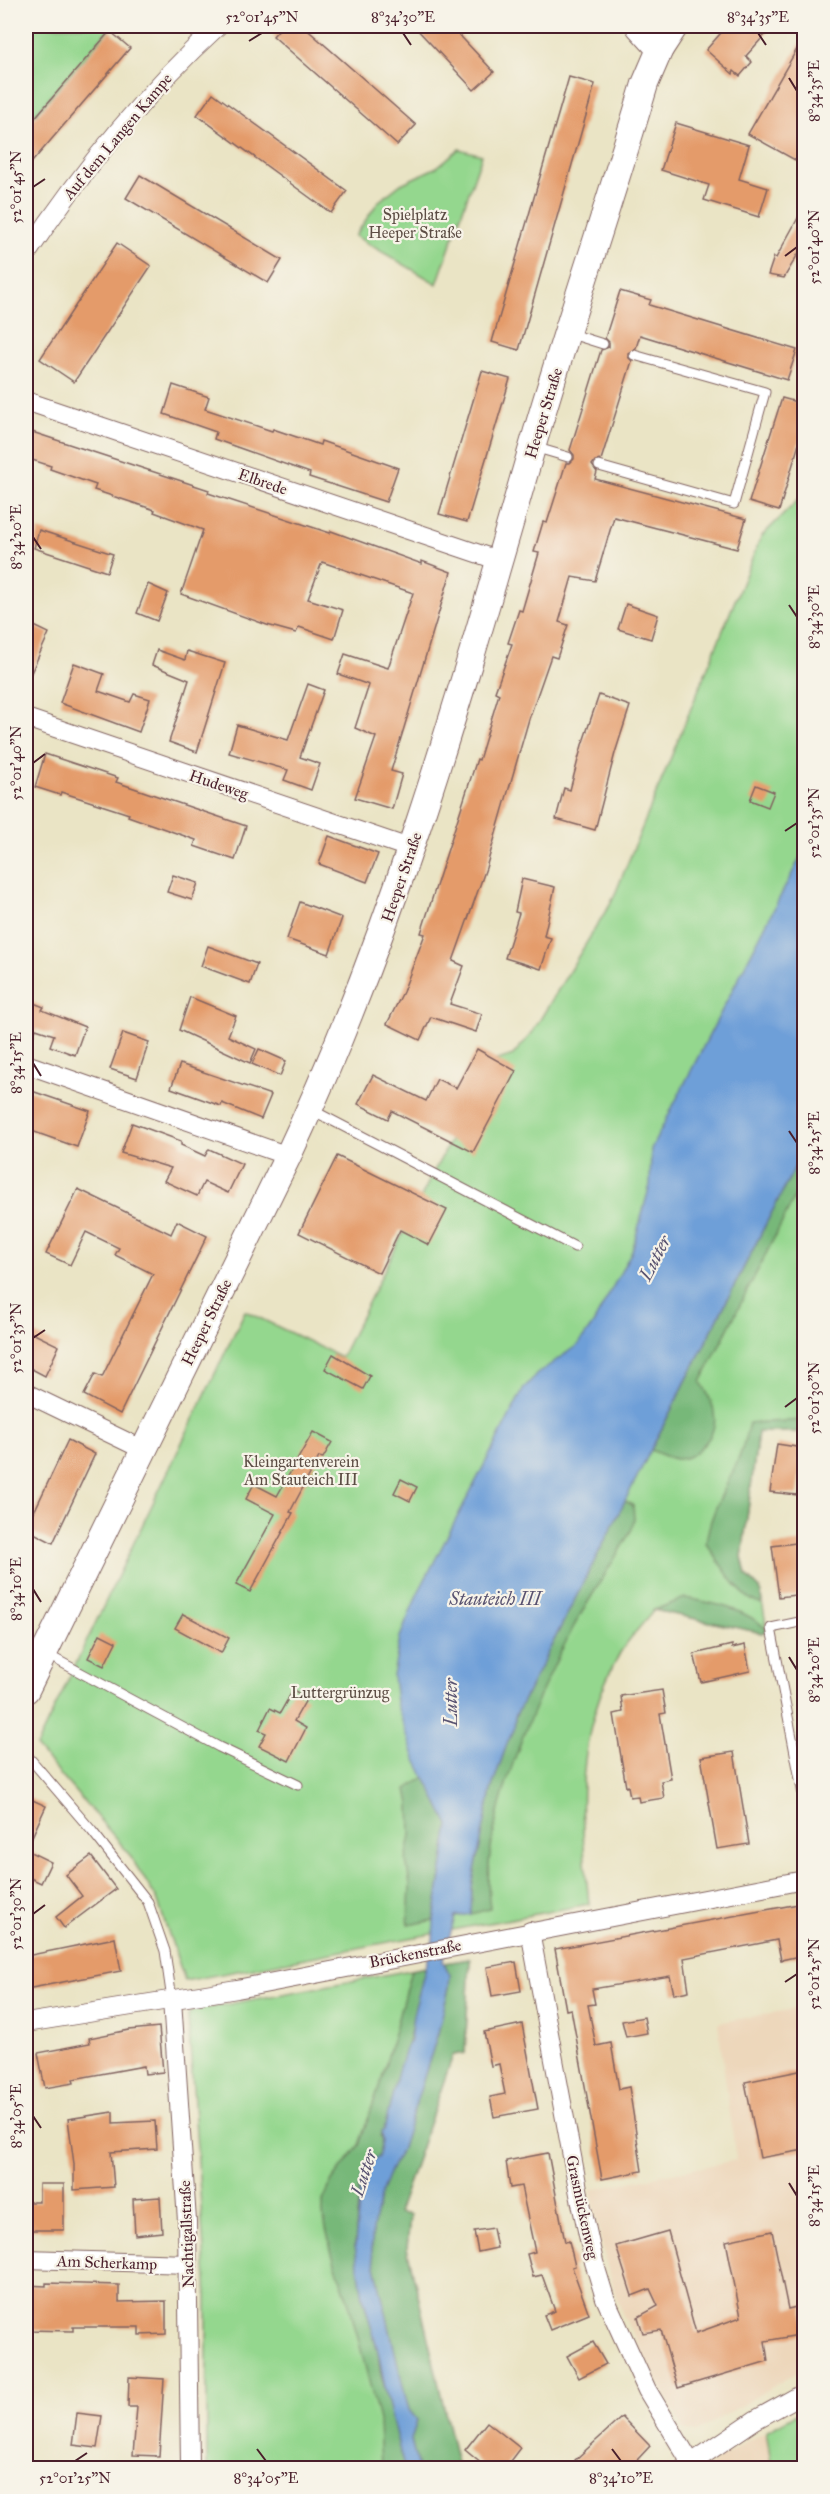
<svg xmlns="http://www.w3.org/2000/svg" width="830" height="2494" font-family="'IM FELL Great Primer',serif">
<style>
.built{fill:#edd7bb}
.green{fill:#94d78e;stroke:#6f7b5c;stroke-width:1.5}
.forest{fill:#77b879;stroke:#606c52;stroke-width:1.5}
.water{fill:#6e9fd8;stroke:#5c5f82;stroke-width:1.5}
.building{fill:#e49b6b}
.lines{fill:none;stroke-linecap:round;stroke-linejoin:round}
.lane-casing{stroke:#826461;stroke-width:11}
.street-casing{stroke:#826461;stroke-width:20}
.secondary-casing{stroke:#826461;stroke-width:28}
.lane{stroke:#fff;stroke-width:9}
.street{stroke:#fff;stroke-width:18}
.secondary{stroke:#fff;stroke-width:26}
.ticks{fill:none;stroke:#4a1f2b;stroke-width:2}
.labels{text-anchor:middle;stroke-width:4.5;stroke-linejoin:round;paint-order:stroke}
.street-label{font-size:16px;fill:#4a1f2b;stroke:#f7f3e8}
.park-label{font-size:16px;fill:#5c4d44;stroke:#f7f3e8}
.water-label{font-size:18px;font-style:italic;fill:#585270;stroke:#f7f3e8}
.neatline{fill:none;stroke:#4a1f2b;stroke-width:2}
.ticks-label{font-size:15px;text-anchor:middle;fill:#4a1f2b}
</style>
<rect width="100%" height="100%" fill="#f7f3e8"/>
<filter id="ink" filterUnits="userSpaceOnUse"><feTurbulence type="fractalNoise" baseFrequency=".0167" numOctaves="2"/><feDisplacementMap in="SourceGraphic" scale="12" xChannelSelector="R" yChannelSelector="G"/><feConvolveMatrix kernelMatrix="1 2 1 2 8 2 1 2 1" color-interpolation-filters="sRGB"/></filter>
<filter id="wash" filterUnits="userSpaceOnUse"><feTurbulence type="fractalNoise" baseFrequency=".008" numOctaves="4" result="noise"/><feDisplacementMap in="SourceGraphic" scale="24" xChannelSelector="R" yChannelSelector="G"/><feGaussianBlur stdDeviation="1.35" result="paint"/><feColorMatrix in="noise" values="0 0 0 0 0 0 0 0 0 0 0 0 0 0 0 0 0 1.4 0 .05"/><feComposite in="paint" operator="in"/></filter>
<g filter="url(#wash)">
<rect width="100%" height="100%" fill="#eae4c5"/>
<!-- built -->
<g class="built">
<path d="M804,2007V2368L695,2433L684,2430L623,2315L605,2260L591,2190L736,2160L718,2023Z"/>
<path d="M766,2431L772,2468H706L747,2441Z"/>
</g>
<!-- green -->
<g class="green">
<path d="M26,26H112L26,125Z"/>
<path d="M459,149L482,155L437,284L355,236L378,202L401,184L437,167Z"/>
<path d="M804,494V1432H758L742,1557L746,1575L760,1589L767,1630L762,1633L654,1610C643,1624 629,1638 620,1653C573,1735 580,1814 589,1904L185,1981L157,1899L127,1851L36,1747L245,1311L341,1357L431,1177L492,1062L513,1055L532,1033L613,899L761,537Z"/>
<path d="M470,1959L465,2053L453,2055L398,2213L410,2215L407,2248L458,2468H207V2296L188,2015L192,2011Z"/>
<path d="M804,2410V2468H772L766,2431Z"/>
</g>
<!-- forest -->
<g class="forest">
<path d="M804,1149V1179L701,1382C716,1406 723,1429 699,1449C692,1455 687,1459 678,1459C669,1459 659,1453 651,1450Z"/>
<path d="M804,1420V1432H758L742,1557L746,1575L760,1589L762,1604C741,1602 719,1560 706,1543C710,1512 726,1488 738,1460C743,1449 746,1435 749,1423Z"/>
<path d="M625,1501L633,1505L634,1519L632,1529C613,1563 591,1595 573,1628C543,1685 517,1743 500,1805C491,1840 485,1873 490,1909L471,1914L472,1886L491,1790L509,1738L514,1730L515,1717Z"/>
<path d="M685,1598C713,1603 747,1609 767,1630L762,1633L654,1610Z"/>
<path d="M425,1777L449,1825L434,1920L408,1925L410,1885L406,1860L411,1835L410,1804L407,1789Z"/>
<path d="M470,1959L465,2053L453,2055L398,2213L410,2215L407,2248L458,2468H418L411,2440L417,2420L409,2410L405,2395L372,2253C370,2224 384,2174 401,2151L438,2033L449,1987L450,1975L444,1963Z"/>
<path d="M426,1967C422,1979 410,2041 406,2046L384,2130L380,2136L382,2142L378,2156L368,2164L359,2190L355,2245L363,2297L378,2351L380,2370L404,2464V2468H381L379,2420L350,2307L332,2254L323,2215V2201L332,2181L359,2145L382,2078L411,1970Z"/>
</g>
<!-- water -->
<path class="water" d="M804,850V1149L515,1717L514,1730L509,1738L491,1790L472,1886L471,1914L455,1917L443,1961L450,1975L449,1987L438,2033L401,2151C384,2175 370,2224 372,2253L405,2395L409,2410L417,2420L411,2440L418,2468H404L387,2399L378,2351L363,2297L355,2245L361,2178L368,2164L378,2156L382,2142L381,2132L384,2130L398,2071L406,2046L410,2041L413,2015L433,1940L434,1920L449,1825L414,1756L396,1703L393,1676L400,1637L417,1595L524,1388L537,1374L579,1344L593,1324L632,1251L650,1185L651,1149Z"/>
<g id="blocks">
<!-- building -->
<g class="building">
<path d="M282,26H303L416,125L397,145L273,36Z"/>
<path d="M414,26H451L494,72L474,90Z"/>
<path d="M727,26H773L746,56L752,62L740,76L734,71L733,74L706,50Z"/>
<path d="M110,31L130,48L26,169V128Z"/>
<path d="M804,37V165L748,134Z"/>
<path d="M569,77L595,84L519,350L492,342Z"/>
<path d="M213,93L347,191L331,213L197,115Z"/>
<path d="M676,123L749,145L739,179L768,188L759,217L704,200L709,185L661,170Z"/>
<path d="M140,175L282,260L268,283L126,198Z"/>
<path d="M804,207V244L784,278L768,275L774,257L776,258Z"/>
<path d="M117,243L151,266L74,382L40,359Z"/>
<path d="M620,291L651,300L649,305L797,350L787,380L640,335L636,348L628,353V357L632,361L601,460L595,461L592,465L597,472L595,479L746,519L737,549L614,517L595,581L572,577L559,622L568,625L557,658L551,656L529,719L486,868L453,961L464,966L450,1004L482,1014L476,1032L431,1017L420,1040L387,1024L403,992L425,934L421,933L477,759L479,760L499,694L495,692L512,644L508,643L519,610L522,611L539,553L534,552L543,522L547,523L566,463H570L574,459V455L570,450L601,350L609,347V342L605,338Z"/>
<path d="M482,371L510,379L467,522L439,514Z"/>
<path d="M173,385L209,397L205,409L272,431L273,429L320,445L321,441L398,468L386,502L309,477L310,473L214,439L216,432L164,414Z"/>
<path d="M782,398L804,404V427L779,511L749,502Z"/>
<path d="M26,430L209,490L208,493L330,533L331,531L422,564V561L451,572L391,771L402,774L392,809L355,798L376,737L355,728L369,685L338,674L345,654L388,668L413,593L322,562L308,599L343,610L334,639L299,627L296,633L267,625L181,594L203,530L154,512L155,510L94,490L96,485L50,469L51,466L26,458Z"/>
<path d="M39,530L113,554L107,572L34,548Z"/>
<path d="M148,584L168,593L157,621L137,613Z"/>
<path d="M626,604L658,615L651,639L618,629Z"/>
<path d="M26,622L49,633L26,684Z"/>
<path d="M157,650L185,660L187,651L225,663L197,752L169,742L189,680L152,665Z"/>
<path d="M74,663L104,674L98,691L130,702L134,694L150,699L139,732L60,703Z"/>
<path d="M308,684L324,690L300,757L320,764L311,790L284,780L288,770L229,753L237,725L288,740Z"/>
<path d="M599,695L630,706L615,753L595,830L556,819L564,788L570,790L582,745Z"/>
<path d="M45,754L118,778L116,782L246,826L235,860L194,846L196,840L128,816L129,814L61,792L60,795L35,787Z"/>
<path d="M756,785L774,792L768,807L750,800Z"/>
<path d="M329,836L378,854L367,882L319,864Z"/>
<path d="M173,875L198,883L192,900L167,892Z"/>
<path d="M522,879L555,887L544,936L551,938L541,969L505,958L519,913L515,912Z"/>
<path d="M300,902L342,918L329,954L287,939Z"/>
<path d="M208,946L257,964L250,984L201,966Z"/>
<path d="M190,997L236,1016L228,1036L256,1049L250,1063L179,1030Z"/>
<path d="M26,1000L44,1007L42,1010L85,1027L75,1055L50,1046L54,1035L36,1029L28,1051H26Z"/>
<path d="M123,1033L149,1042L137,1078L110,1069Z"/>
<path d="M259,1049L286,1061L280,1076L252,1064Z"/>
<path d="M477,1049L516,1071L473,1152L392,1111L388,1119L358,1104L373,1075L426,1101L437,1079L456,1088Z"/>
<path d="M180,1064L271,1095L261,1119L222,1103L221,1106L171,1088Z"/>
<path d="M26,1089L90,1111L77,1147L26,1129Z"/>
<path d="M132,1123L181,1141V1145L205,1156L209,1149L242,1164L228,1193L204,1182L197,1196L164,1181L171,1168L121,1153Z"/>
<path d="M337,1156L447,1210L429,1245L400,1230L379,1273L299,1233Z"/>
<path d="M78,1189L171,1234L177,1221L207,1236L120,1414L84,1395L95,1374L102,1377L153,1274L115,1255L119,1248L86,1232L70,1265L46,1254Z"/>
<path d="M26,1330L59,1346L45,1376L26,1366Z"/>
<path d="M333,1354L370,1376L363,1389L325,1369Z"/>
<path d="M313,1432L332,1442L323,1458L319,1457L290,1512L293,1513L250,1592L236,1585L275,1514L246,1499L254,1484L277,1496Z"/>
<path d="M68,1440L95,1454L53,1543L26,1529Z"/>
<path d="M777,1444L803,1448L797,1495L770,1492Z"/>
<path d="M401,1479L417,1487L410,1501L394,1493Z"/>
<path d="M804,1542V1594L779,1597L772,1546Z"/>
<path d="M183,1614L229,1638L221,1653L175,1628Z"/>
<path d="M100,1634L116,1642L104,1666L88,1658Z"/>
<path d="M732,1645V1648L745,1645L750,1671L701,1682L694,1654Z"/>
<path d="M293,1690L307,1698L294,1721L306,1728L289,1761L259,1746L266,1733L259,1730L270,1708L280,1713Z"/>
<path d="M662,1690L666,1713L660,1714L671,1779L661,1781L664,1798L639,1802L638,1796L630,1797L628,1786L626,1787L614,1714L623,1712L621,1696Z"/>
<path d="M734,1752L749,1844L717,1849L701,1757Z"/>
<path d="M26,1797L46,1806L26,1850L51,1862L41,1883L26,1876Z"/>
<path d="M91,1856L116,1889L64,1928L56,1917L82,1896L66,1875Z"/>
<path d="M804,1903V1955L781,1960L777,1940L684,1958L689,1991L674,1994L670,1976L592,1989L595,2004L588,2005L596,2046L611,2043L619,2089L629,2087L642,2171L602,2179L571,2009L566,2010L555,1949Z"/>
<path d="M115,1938L121,1971L26,1989V1956Z"/>
<path d="M516,1962L521,1991L492,1996L487,1967Z"/>
<path d="M644,2017L647,2033L626,2037L622,2021Z"/>
<path d="M522,2024L538,2109L494,2117L490,2097L505,2094L499,2064L491,2066L484,2032Z"/>
<path d="M159,2027L163,2072L145,2074L144,2066L73,2079L74,2083L45,2088L38,2053L90,2043L89,2038L129,2030Z"/>
<path d="M804,2070V2150L760,2158L745,2082Z"/>
<path d="M113,2112V2123L155,2121L157,2149L111,2152L114,2187L74,2190V2164L68,2119Z"/>
<path d="M548,2153L565,2242L569,2241L575,2266L572,2267L589,2314L550,2330L544,2315L555,2311L542,2275L533,2277L527,2254L535,2252L521,2186L510,2188L506,2161Z"/>
<path d="M39,2184H64V2230H26V2202H39Z"/>
<path d="M160,2197L162,2232L135,2235L133,2199Z"/>
<path d="M493,2228L497,2248L478,2252L474,2231Z"/>
<path d="M668,2231L696,2333L741,2317L726,2241L772,2231L788,2309L804,2305V2334L765,2341L768,2361L678,2388L661,2330L643,2333L638,2317L658,2306L650,2289L632,2296L616,2246Z"/>
<path d="M46,2283L119,2285V2302L166,2301V2334L139,2335V2327H73V2331L26,2330V2285L46,2286Z"/>
<path d="M593,2342L606,2364L579,2378L567,2356Z"/>
<path d="M129,2377L164,2379L159,2456L133,2455L137,2407H128Z"/>
<path d="M77,2413L102,2416L97,2448L73,2445Z"/>
<path d="M622,2417L650,2446L637,2460L645,2469H582L575,2460Z"/>
<path d="M487,2422L520,2448L504,2469H488L465,2450Z"/>
</g>
</g>
</g>
<g filter="url(#ink)">
<use href="#blocks" fill-opacity="0" stroke="#826461" stroke-width="1.5"/>
<g class="lines">
<!-- lane casing -->
<g class="lane-casing">
<g id="lane">
<path d="M568,333L603,344"/>
<path d="M534,447L568,457"/>
<path d="M599,466L734,504L765,392L634,355"/>
<path d="M312,1110L575,1247"/>
<path d="M804,1621L771,1628L804,1800"/>
<path d="M46,1654L219,1747L298,1785"/>
<path d="M26,1754L92,1831L148,1902L165,1951L172,2000"/>
</g>
</g>
<!-- street casing -->
<g class="street-casing">
<g id="street">
<path d="M26,255C81,172 145,93 218,26"/>
<path d="M26,401L500,561"/>
<path d="M26,718L412,849"/>
<path d="M26,1064L288,1156"/>
<path d="M26,1393L144,1450"/>
<path d="M530,1931L579,2194L594,2262L605,2298L647,2390L691,2463"/>
<path d="M172,2000L187,2221L190,2468"/>
<path d="M26,2023L237,1989L804,1880"/>
<path d="M26,2259L188,2264"/>
<path d="M684,2468L755,2420L804,2393"/>
</g>
</g>
<!-- secondary casing -->
<g class="secondary-casing">
<g id="secondary">
<path d="M639,26L660,49"/>
<path d="M26,1690L288,1156C396,927 462,689 532,448C567,326 609,206 645,84L660,49L675,26"/>
</g>
</g>
<!-- lane -->
<use href="#lane" class="lane"/>
<!-- street -->
<use href="#street" class="street"/>
<!-- secondary -->
<use href="#secondary" class="secondary"/>
</g>
</g>
<!-- ticks -->
<path class="ticks" d="M403,33L411,45M758,33L766,45M249,41L262,33M789,78L797,91M33,187L45,179M785,256L797,247M33,537L41,549M789,605L797,617M33,763L45,754M785,831L797,823M33,1063L41,1076M789,1131L797,1143M33,1338L45,1330M785,1407L797,1398M33,1589L41,1602M789,1657L797,1670M33,1914L45,1905M785,1982L797,1974M33,2116L41,2128M789,2183L797,2196M257,2449L266,2461M612,2449L621,2461M75,2461L87,2453"/>
<g class="labels">
<!-- street labels -->
<g class="street-label">
<text transform="translate(117 136) rotate(-50)" y="6">Auf dem Langen Kampe</text>
<text transform="translate(543 413) rotate(-73)" y="6">Heeper Straße</text>
<text transform="translate(263 481) rotate(19)" y="6">Elbrede</text>
<text transform="translate(219 784) rotate(19)" y="6">Hudeweg</text>
<text transform="translate(401 877) rotate(-71)" y="6">Heeper Straße</text>
<text transform="translate(206 1322) rotate(-64)" y="6">Heeper Straße</text>
<text transform="translate(415 1953) rotate(-11)" y="6">Brückenstraße</text>
<text transform="translate(583 2207) rotate(78)" y="6">Grasmückenweg</text>
<text transform="translate(186 2234) rotate(-92)" y="6">Nachtigallstraße</text>
<text transform="translate(107 2262) rotate(2)" y="6">Am Scherkamp</text>
</g>
<!-- park labels -->
<g class="park-label">
<text x="415" y="220">Spielplatz<tspan x="415" dy="18">Heeper Straße</tspan></text>
<text x="301" y="1467">Kleingartenverein<tspan x="301" dy="18">Am Stauteich III</tspan></text>
<text x="340" y="1698">Luttergrünzug</text>
</g>
<!-- water labels -->
<g class="water-label">
<text transform="translate(655 1258) rotate(-63)" y="6">Lutter</text>
<text x="495" y="1605">Stauteich III</text>
<text transform="translate(451 1702) rotate(-90)" y="6">Lutter</text>
<text transform="translate(364 2173) rotate(-72)" y="6">Lutter</text>
</g>
</g>
<!-- margin -->
<rect width="830" height="2494" fill="none" stroke="#f7f3e8" stroke-width="66"/>
<rect x="33" y="33" width="764" height="2428" class="neatline"/>
<g class="ticks-label">
<text x="262" y="22">52°01'45"N</text>
<text x="403" y="22">8°34'30"E</text>
<text x="758" y="22">8°34'35"E</text>
<text transform="translate(814 91) rotate(-90)" y="5">8°34'35"E</text>
<text transform="translate(16 187) rotate(-90)" y="5">52°01'45"N</text>
<text transform="translate(814 247) rotate(-90)" y="5">52°01'40"N</text>
<text transform="translate(16 537) rotate(-90)" y="5">8°34'20"E</text>
<text transform="translate(814 617) rotate(-90)" y="5">8°34'30"E</text>
<text transform="translate(16 763) rotate(-90)" y="5">52°01'40"N</text>
<text transform="translate(814 823) rotate(-90)" y="5">52°01'35"N</text>
<text transform="translate(16 1063) rotate(-90)" y="5">8°34'15"E</text>
<text transform="translate(814 1143) rotate(-90)" y="5">8°34'25"E</text>
<text transform="translate(16 1338) rotate(-90)" y="5">52°01'35"N</text>
<text transform="translate(814 1398) rotate(-90)" y="5">52°01'30"N</text>
<text transform="translate(16 1589) rotate(-90)" y="5">8°34'10"E</text>
<text transform="translate(814 1670) rotate(-90)" y="5">8°34'20"E</text>
<text transform="translate(16 1914) rotate(-90)" y="5">52°01'30"N</text>
<text transform="translate(814 1974) rotate(-90)" y="5">52°01'25"N</text>
<text transform="translate(16 2116) rotate(-90)" y="5">8°34'05"E</text>
<text transform="translate(814 2196) rotate(-90)" y="5">8°34'15"E</text>
<text x="75" y="2483">52°01'25"N</text>
<text x="266" y="2483">8°34'05"E</text>
<text x="621" y="2483">8°34'10"E</text>
</g>
</svg>
